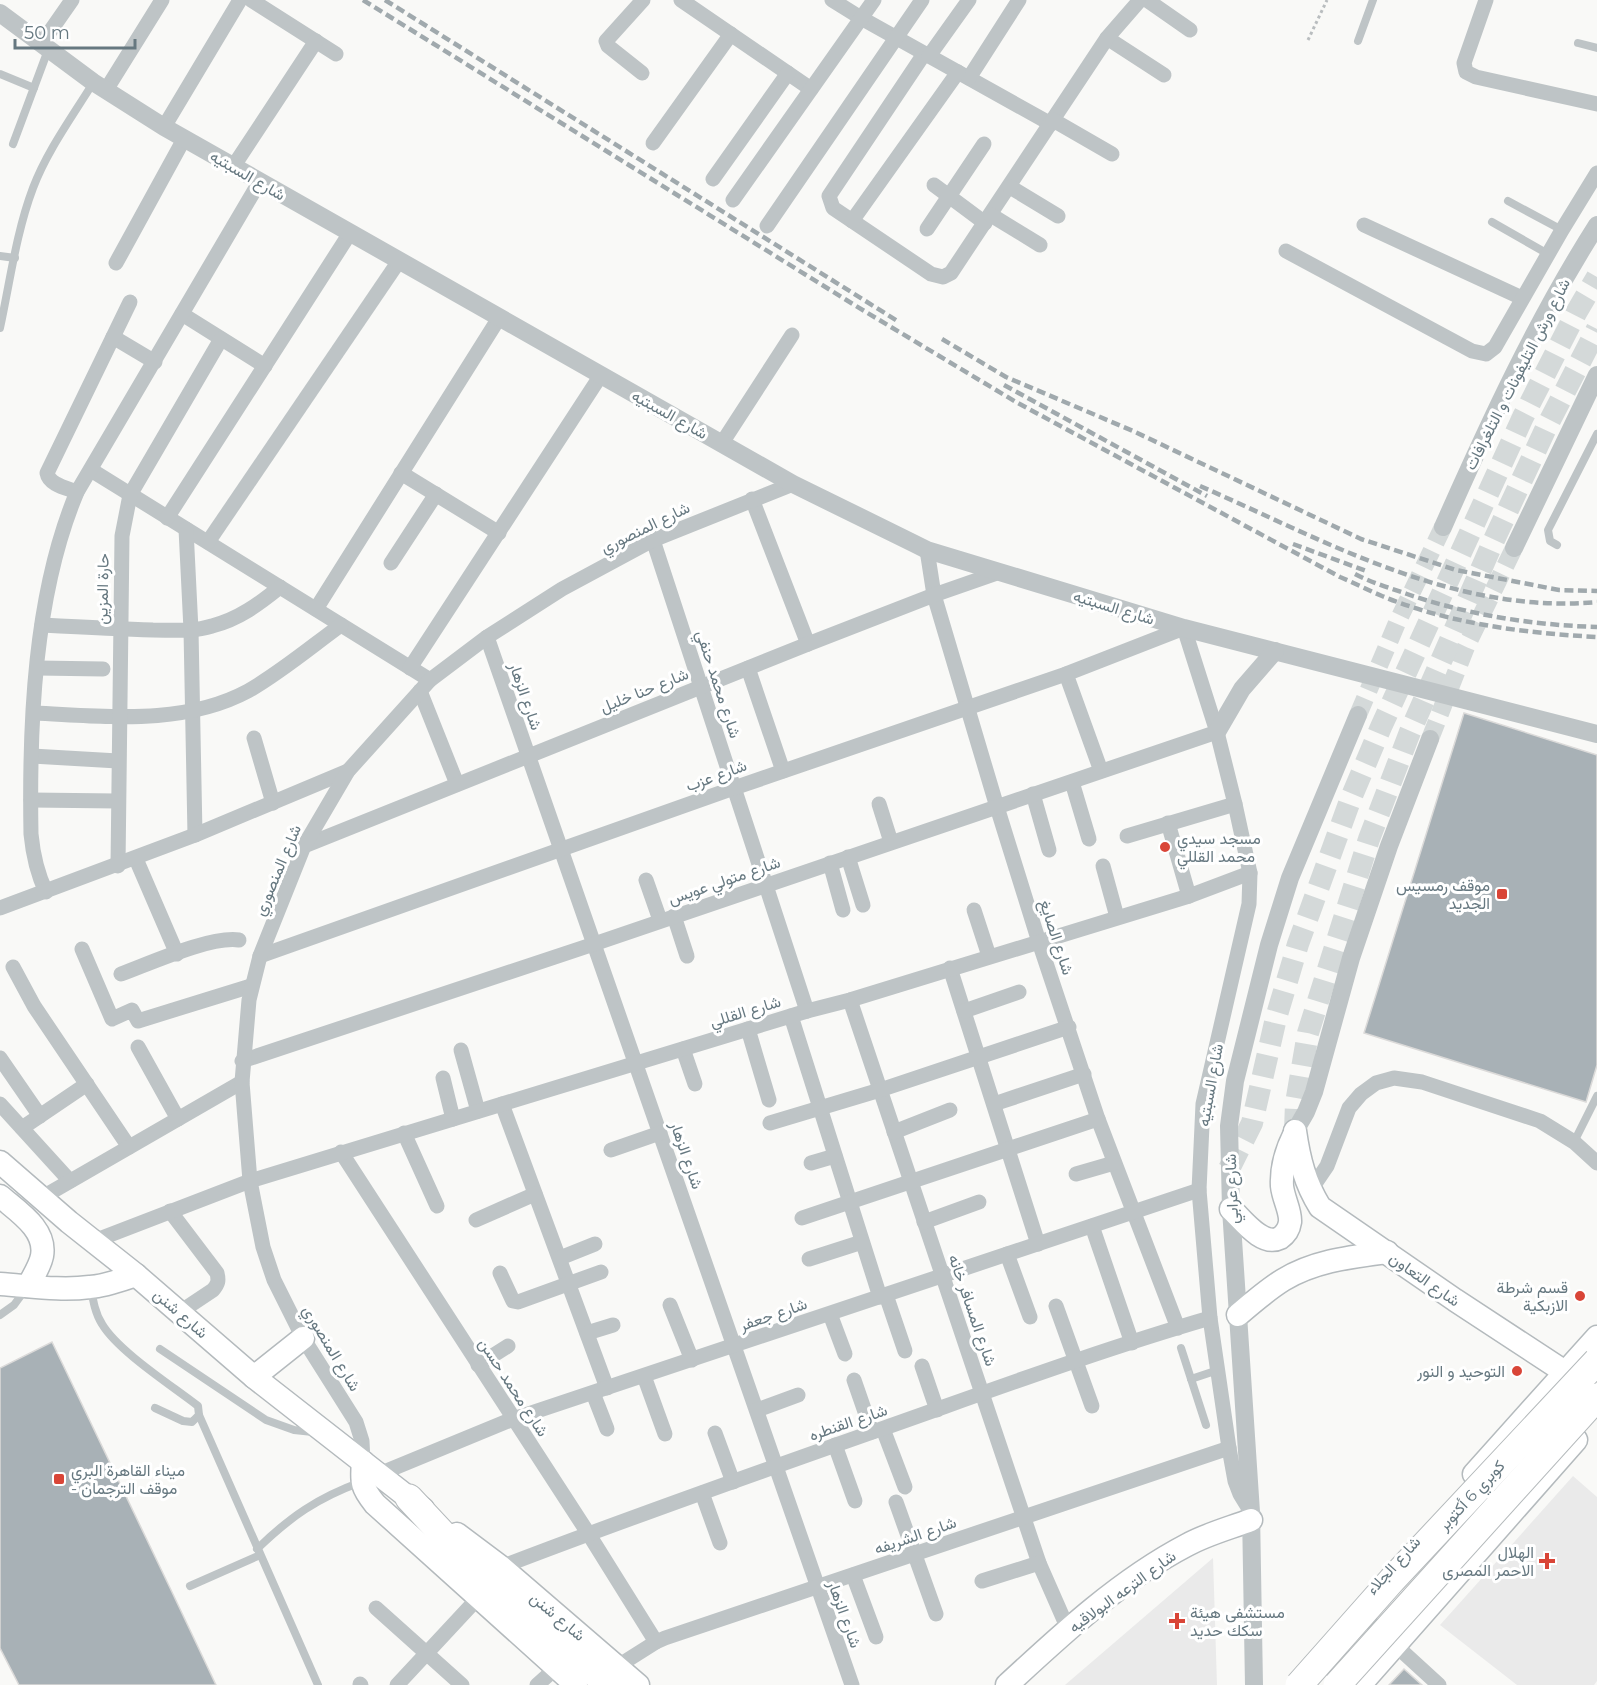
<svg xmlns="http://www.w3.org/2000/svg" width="1597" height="1685" font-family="Montserrat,Vazirmatn,sans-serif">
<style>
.built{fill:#eaeaea}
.building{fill:#a8b1b6;stroke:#dbdad9;stroke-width:1.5}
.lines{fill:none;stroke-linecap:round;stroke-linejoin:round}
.tertiary-tunnel{stroke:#d4d9d9;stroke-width:18;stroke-dasharray:18 9;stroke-linecap:butt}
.primary-tunnel{stroke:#d4d9d9;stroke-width:22;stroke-dasharray:22 11;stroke-linecap:butt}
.primary-casing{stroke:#b4babd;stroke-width:25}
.motorway-casing{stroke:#b4b9bb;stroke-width:29}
.path{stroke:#b9bdbf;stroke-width:3;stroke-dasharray:3 3;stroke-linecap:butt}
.service{stroke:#bec4c6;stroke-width:8}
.minor{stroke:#bec4c6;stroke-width:15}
.tertiary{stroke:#bec4c6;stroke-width:18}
.primary{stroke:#fff;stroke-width:22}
.motorway{stroke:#fff;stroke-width:27}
.rail{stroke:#a0a9ad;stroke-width:4.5;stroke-dasharray:9 4.5;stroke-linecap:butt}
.motorway-bridge-casing{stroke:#b4b9bb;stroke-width:29;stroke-linecap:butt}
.motorway-bridge{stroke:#fff;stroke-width:27}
.poi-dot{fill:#d94537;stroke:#fff;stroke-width:2}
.labels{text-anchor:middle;stroke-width:6;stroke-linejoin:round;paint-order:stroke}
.street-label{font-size:16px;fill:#667880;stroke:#fff}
.poi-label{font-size:16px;fill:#667880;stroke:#fff;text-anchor:end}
</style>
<rect width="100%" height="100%" fill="#f9f9f7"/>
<!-- built -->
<g class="built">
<path d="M1573,1476L1597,1497V1681L1594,1685H1517L1440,1625Z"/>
<path d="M1213,1558L1217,1685H1065Z"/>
</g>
<!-- building -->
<g class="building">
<path d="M1464,713L1597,755V1065L1586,1102L1364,1033Z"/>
<path d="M52,1342L171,1590L216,1685H19L0,1648V1368Z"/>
<path d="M1404,1669L1422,1685H1389Z"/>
</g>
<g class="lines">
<!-- tertiary-tunnel -->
<g class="tertiary-tunnel">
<path d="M1358,715L1397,623L1443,527"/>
<path d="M1430,739L1466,647L1514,548"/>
</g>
<!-- primary-tunnel -->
<g class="primary-tunnel">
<path d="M1295,1131L1296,1103L1308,1033L1369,839L1410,732L1493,542L1546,428L1597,329"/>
<path d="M1229,1169L1252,1123L1276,1018L1298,944L1351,798L1381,727L1523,417L1576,313L1597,277"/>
</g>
<!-- primary casing -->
<g class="primary-casing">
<g id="primary">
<path d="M1295,1131C1299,1159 1305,1183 1320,1207L1455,1300L1577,1380"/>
<path d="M0,1162L69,1222L136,1275L254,1377L423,1509"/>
<path d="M0,1196C17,1211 47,1229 42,1256C40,1266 33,1277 28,1286"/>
<path d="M1231,1209C1242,1219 1262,1247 1280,1238C1286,1234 1289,1229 1290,1222C1291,1211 1283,1198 1282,1186C1281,1168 1286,1151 1294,1135"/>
<path d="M0,1284C30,1286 61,1291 90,1287C106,1286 121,1280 136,1275"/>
<path d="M1238,1315C1252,1303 1267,1290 1283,1280C1314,1261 1350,1257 1387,1252"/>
<path d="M254,1377L303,1338"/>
<path d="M363,1462C361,1483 362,1488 375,1504L576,1685"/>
<path d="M1474,1474L1597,1337"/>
<path d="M457,1534L501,1567L638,1685"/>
<path d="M1007,1685C1062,1634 1120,1580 1187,1545C1207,1534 1230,1528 1251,1520"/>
<path d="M1360,1685L1576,1440"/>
</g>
</g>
<!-- motorway casing -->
<g class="motorway-casing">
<path id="motorway" d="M409,1498L453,1545L608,1685"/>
</g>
<!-- path -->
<path class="path" d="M1308,40L1327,0"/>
<!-- service -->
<g class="service">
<path d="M1358,41L1373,0"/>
<path d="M1578,43L1597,48"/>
<path d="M0,74L34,88"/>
<path d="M13,144L48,50"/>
<path d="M1508,201L1562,230"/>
<path d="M1492,222L1548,254"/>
<path d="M0,256L15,258"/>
<path d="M0,328C10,282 16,233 33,188C47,151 72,117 93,83"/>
<path d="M1557,545L1550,541L1548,530L1597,434"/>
<path d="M1574,1142L1597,1096"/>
<path d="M91,1288C93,1300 95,1313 102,1324C118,1351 171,1385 198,1406L199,1415L192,1422L183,1421L155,1408"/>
<path d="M0,1315L14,1305L25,1290"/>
<path d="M1181,1348L1206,1425"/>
<path d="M160,1349L266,1420L294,1430L313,1432"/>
<path d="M1191,1379L1218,1370"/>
<path d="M199,1415L318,1685"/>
<path d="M257,1549C290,1517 317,1498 361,1482"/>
<path d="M190,1586L260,1555"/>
</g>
<!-- minor -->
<g class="minor">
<path d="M251,0L336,54"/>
<path d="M681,0L811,89"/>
<path d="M832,0L861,18L1051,124"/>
<path d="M1147,0L1190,30"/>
<path d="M1486,0L1464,63L1466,72L1476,77L1597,104"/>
<path d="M1107,38L1164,75"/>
<path d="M42,43L72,0"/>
<path d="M924,54L829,196L833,208L931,274L943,277L951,273L1107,38L1140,0"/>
<path d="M929,56L969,0"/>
<path d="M642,73L608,46L606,41L643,0"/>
<path d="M969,78L1019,0"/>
<path d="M106,90L162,0"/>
<path d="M1053,120L1112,154"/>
<path d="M164,127L240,0"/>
<path d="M653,143L731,34"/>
<path d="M233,167L316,41"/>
<path d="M713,179L788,73"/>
<path d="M934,185L985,223"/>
<path d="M1010,187L1058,216"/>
<path d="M733,200L874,0"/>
<path d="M991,215L1040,245"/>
<path d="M852,221L958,72"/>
<path d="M1364,225L1522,298"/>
<path d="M767,226L922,0"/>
<path d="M927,229L984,144"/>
<path d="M1286,251L1472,351L1486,354L1495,347L1562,230L1597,173"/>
<path d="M116,263L184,139"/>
<path d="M182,314L265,366"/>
<path d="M113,337L155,362"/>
<path d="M722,443L792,335"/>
<path d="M91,470L430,680"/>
<path d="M401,473L499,533"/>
<path d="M77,492C67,488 49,485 47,473L130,302"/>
<path d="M752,499L808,644"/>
<path d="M167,518L350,233"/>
<path d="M186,529L191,630L195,835"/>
<path d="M653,540L807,1011"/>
<path d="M208,542L399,261"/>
<path d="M927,550L934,595L997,807L1039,942L1098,1119L1178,1328"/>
<path d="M391,563L436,494"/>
<path d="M316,609L499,318"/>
<path d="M42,625C79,627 116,629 153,630C173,630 193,632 212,626C239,619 259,604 280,587"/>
<path d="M487,637L852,1685"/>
<path d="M38,668L103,669"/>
<path d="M410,668L601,375"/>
<path d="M748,668L783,771"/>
<path d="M1066,674L1101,771"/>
<path d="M420,691L457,784"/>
<path d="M34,713C105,716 183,726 248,691C280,673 312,646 341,625"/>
<path d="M254,738L273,803"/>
<path d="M32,756L118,761"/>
<path d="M1072,782L1089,839"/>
<path d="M1033,794L1049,850"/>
<path d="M31,800L117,801"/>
<path d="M879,804L891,842"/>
<path d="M1168,823L1189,896"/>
<path d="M1127,836L1235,804"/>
<path d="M304,846L808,644L934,595L1000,572"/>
<path d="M848,857L863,905"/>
<path d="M136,859L177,954"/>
<path d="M830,863L843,910"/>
<path d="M118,866L122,536L130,495L221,339"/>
<path d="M1103,866L1117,917"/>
<path d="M646,880L660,920"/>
<path d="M46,892C37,873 33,855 31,834C29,724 34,594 77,492L260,181"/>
<path d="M0,908L195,835L348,771"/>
<path d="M974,910L989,956"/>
<path d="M674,916L687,956"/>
<path d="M82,949L112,1019L132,1010L138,1021L251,986"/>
<path d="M260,956L734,788L1066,674L1184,628L1217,732L1235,804L1250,873L1249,904L1203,1104L1199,1190L1210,1318L1229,1448L1235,1481L1240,1494L1251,1512"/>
<path d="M13,967L34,1006L129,1147"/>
<path d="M950,968L1038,1244"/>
<path d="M121,974C151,963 210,936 239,940"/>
<path d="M850,1000L1039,1563L1068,1629"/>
<path d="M964,1011L1019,992"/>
<path d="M791,1016L880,1297"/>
<path d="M748,1029L769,1100"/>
<path d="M138,1047L178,1119"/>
<path d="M683,1049L695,1084"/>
<path d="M461,1050L478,1111"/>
<path d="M0,1058L40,1116"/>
<path d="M242,1061L594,944L1217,732"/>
<path d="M443,1078L453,1119"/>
<path d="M0,1104L70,1181"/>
<path d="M502,1104L607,1388"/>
<path d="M994,1104L1084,1074"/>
<path d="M770,1123L880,1090L1069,1027"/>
<path d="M22,1128L87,1084"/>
<path d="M894,1132L950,1110"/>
<path d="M404,1133L437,1206"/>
<path d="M611,1150L660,1133"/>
<path d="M341,1152L588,1533L656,1642"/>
<path d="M811,1163L835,1156"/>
<path d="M1076,1174L1114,1163"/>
<path d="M1310,1191L1327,1166L1349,1108L1361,1094L1376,1083L1394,1078L1422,1082L1540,1121L1574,1142L1597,1163"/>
<path d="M41,1198L242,1082"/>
<path d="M170,1211L217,1273C219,1281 218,1284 213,1290L180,1312"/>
<path d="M802,1218L1098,1119"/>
<path d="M476,1220L535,1194"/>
<path d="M924,1222L979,1202"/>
<path d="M1092,1226L1132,1343"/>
<path d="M94,1241L250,1181L807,1011L850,1000L1189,896L1250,873"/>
<path d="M1007,1254L1030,1317"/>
<path d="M560,1258L595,1244"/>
<path d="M809,1259L862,1242"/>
<path d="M500,1273L513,1301L518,1302L601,1272"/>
<path d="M886,1295L905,1351"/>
<path d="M670,1305L692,1360"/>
<path d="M1056,1306L1092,1406"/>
<path d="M830,1314L845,1354"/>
<path d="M587,1333L613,1325"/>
<path d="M478,1365L508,1346"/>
<path d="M922,1366L937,1410"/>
<path d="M644,1376L665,1434"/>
<path d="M854,1380L872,1432"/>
<path d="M593,1393L607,1429"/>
<path d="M757,1410L798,1395"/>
<path d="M883,1429L905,1487"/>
<path d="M715,1433L733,1482"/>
<path d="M835,1445L855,1501"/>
<path d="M363,1462L362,1441L356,1422L303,1338L274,1280L263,1247L250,1181L242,1082L249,1000L260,956L304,846L348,771L430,680L487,637L562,589L653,540L793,484"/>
<path d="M372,1477L513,1419L1199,1190"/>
<path d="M702,1493L720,1543"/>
<path d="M896,1502L936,1614"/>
<path d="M501,1567C628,1518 756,1473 884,1428C992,1390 1100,1350 1210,1318"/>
<path d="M853,1575L876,1637"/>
<path d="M982,1581L1039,1563"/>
<path d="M376,1608L462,1685"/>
<path d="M1357,1610L1439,1685"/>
<path d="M618,1666L656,1642L665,1638L1229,1448"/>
<path d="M360,1684L361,1685"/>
<path d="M397,1685L478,1598"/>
<path d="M537,1685L556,1668"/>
</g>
<!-- tertiary -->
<g class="tertiary">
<path d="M0,13L93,82L164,127L793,484L913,543L927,550L1184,628L1597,734"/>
<path d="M1443,527C1489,423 1536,321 1597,225"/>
<path d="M1514,548L1597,375"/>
<path d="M1217,732L1242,689L1275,651"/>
<path d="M1295,1131L1306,1112L1314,1092L1351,958L1389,846L1430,739"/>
<path d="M1254,1685L1251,1512L1231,1209L1229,1126L1235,1081L1269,945L1290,878L1358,715"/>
</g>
<!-- primary -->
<use href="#primary" class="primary"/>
<!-- motorway -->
<use href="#motorway" class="motorway"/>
<!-- rail -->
<g class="rail">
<path d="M363,0L856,306L1016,402L1340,577C1354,583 1368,590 1382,596C1450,624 1524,633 1597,637"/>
<path d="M385,0L899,322"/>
<path d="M942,339L1006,377L1133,431L1361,539L1456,570L1559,590L1597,591"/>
<path d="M1004,385L1207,496"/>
<path d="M1200,486C1326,541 1454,615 1597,602"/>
<path d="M1293,544L1369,572"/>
<path d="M1355,574C1372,583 1390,588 1407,594C1469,615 1532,625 1597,627"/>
</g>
<!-- motorway-bridge casing -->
<g class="motorway-bridge-casing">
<g id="motorway-bridge">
<path d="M1299,1685L1392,1580L1597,1361"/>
<path d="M1337,1685L1597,1397"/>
</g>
</g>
<!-- motorway-bridge -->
<use href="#motorway-bridge" class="motorway-bridge"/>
</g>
<!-- markers -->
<g class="poi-dot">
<circle cx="1165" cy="847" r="6"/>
<rect x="1496" y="888" width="12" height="12" rx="3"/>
<circle cx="1580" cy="1296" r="6"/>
<circle cx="1517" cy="1371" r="6"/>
<rect x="53" y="1473" width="12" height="12" rx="3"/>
<path d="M1544 1552h6v6h6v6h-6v6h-6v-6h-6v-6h6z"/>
<path d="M1174 1612h6v6h6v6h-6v6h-6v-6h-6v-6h6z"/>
</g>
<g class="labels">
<!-- street labels -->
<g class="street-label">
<text transform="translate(248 175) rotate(30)" y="6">شارع السبتيه</text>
<text transform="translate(1517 374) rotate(-63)" y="6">شارع ورش التليفونات و التلغرافات</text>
<text transform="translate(670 414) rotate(29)" y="6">شارع السبتيه</text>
<text transform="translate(645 527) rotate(-26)" y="6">شارع المنصوري</text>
<text transform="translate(102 589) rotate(-89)" y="6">حارة المزين</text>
<text transform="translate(1114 607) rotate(17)" y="6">شارع السبتيه</text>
<text transform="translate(719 684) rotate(72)" y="6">شارع محمد حنفي</text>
<text transform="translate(644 690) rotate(-22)" y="6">شارع حنا خليل</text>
<text transform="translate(526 696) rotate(71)" y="6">شارع الزهار</text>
<text transform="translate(716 775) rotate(-20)" y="6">شارع عزب</text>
<text transform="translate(277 870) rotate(-67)" y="6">شارع المنصوري</text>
<text transform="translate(724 880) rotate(-19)" y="6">شارع متولي عويس</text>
<text transform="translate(1057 937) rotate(72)" y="6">شارع الصايغ</text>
<text transform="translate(745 1011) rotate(-17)" y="6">شارع القللي</text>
<text transform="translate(1210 1085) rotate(-80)" y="6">شارع السبتيه</text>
<text transform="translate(687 1155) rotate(71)" y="6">شارع الزهار</text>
<text transform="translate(1231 1189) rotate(-92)" y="6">شارع عرابي</text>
<text transform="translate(1425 1279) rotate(35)" y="6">شارع التعاون</text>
<text transform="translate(973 1310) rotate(71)" y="6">شارع المسافر خانه</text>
<text transform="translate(181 1313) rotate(41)" y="6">شارع شنن</text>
<text transform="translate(773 1314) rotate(-19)" y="6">شارع جعفر</text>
<text transform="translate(332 1348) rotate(59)" y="6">شارع المنصوري</text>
<text transform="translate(514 1387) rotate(57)" y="6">شارع محمد حسن</text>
<text transform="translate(848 1422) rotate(-19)" y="6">شارع القنطره</text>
<text transform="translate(1471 1495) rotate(-47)" y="6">كوبري 6 أكتوبر</text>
<text transform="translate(915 1535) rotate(-19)" y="6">شارع الشريفه</text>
<text transform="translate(1393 1565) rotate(-48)" y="6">شارع الجلاء</text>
<text transform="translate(1122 1591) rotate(-36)" y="6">شارع الترعه البولاقيه</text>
<text transform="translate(845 1614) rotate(70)" y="6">شارع الزهار</text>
<text transform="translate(558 1616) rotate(40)" y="6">شارع شنن</text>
</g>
<!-- poi labels -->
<g class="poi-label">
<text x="1177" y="844" text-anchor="start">مسجد سيدي<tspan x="1177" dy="18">محمد القللي</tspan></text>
<text x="1490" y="891">موقف رمسيس<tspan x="1490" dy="18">الجديد</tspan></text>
<text x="1568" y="1293">قسم شرطة<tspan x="1568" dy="18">الازبكية</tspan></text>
<text x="1505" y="1377">التوحيد و النور</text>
<text x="71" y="1476" text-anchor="start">ميناء القاهرة البري<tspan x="71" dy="18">- موقف الترجمان</tspan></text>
<text x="1534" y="1558">الهلال<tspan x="1534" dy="18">الاحمر المصرى</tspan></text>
<text x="1190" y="1618" text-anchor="start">مستشفى هيئة<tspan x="1190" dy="18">سكك حديد</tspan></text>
</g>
</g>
<!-- scale -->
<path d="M15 39v9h120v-9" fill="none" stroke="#667880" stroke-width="3"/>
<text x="24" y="39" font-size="18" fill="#667880" stroke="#ffffff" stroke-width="4.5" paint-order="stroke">50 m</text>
</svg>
